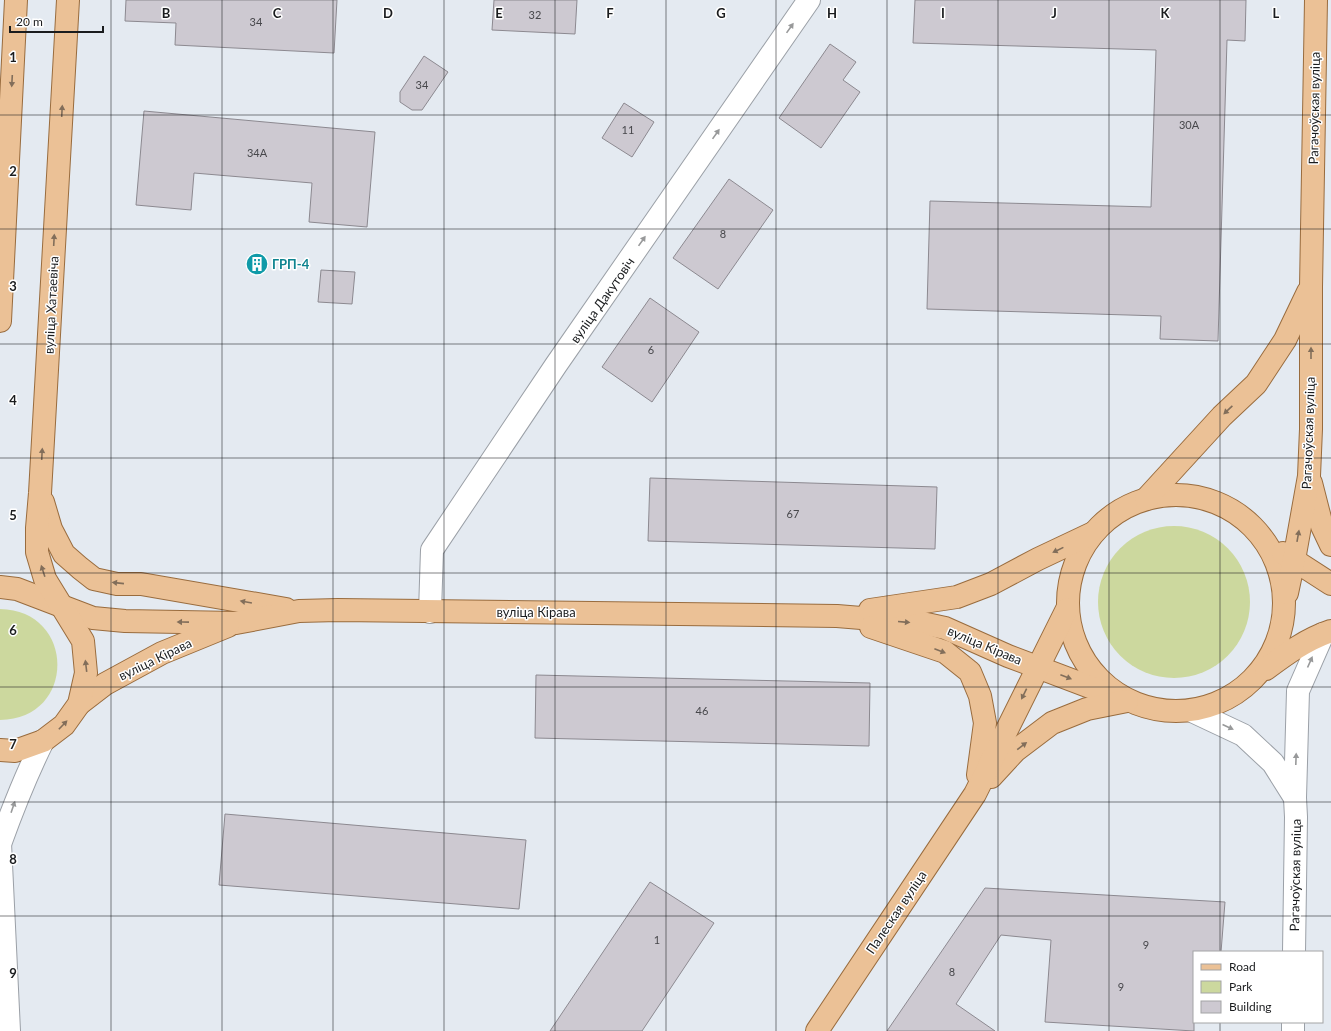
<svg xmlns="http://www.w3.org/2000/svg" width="1331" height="1031" font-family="Lato,sans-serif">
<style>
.green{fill:#ccd89e}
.building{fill:#cdc9d1;stroke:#8c8990}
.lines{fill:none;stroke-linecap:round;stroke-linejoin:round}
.street-casing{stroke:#9ba0a7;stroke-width:24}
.secondary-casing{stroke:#9ba0a7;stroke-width:24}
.primary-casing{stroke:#996c3e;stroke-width:24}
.street{stroke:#fff;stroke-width:22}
.secondary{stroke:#fff;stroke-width:22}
.primary{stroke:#ebc196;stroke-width:22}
.oneway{fill:#98999a}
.oneway2{fill:#826e5a}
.grid{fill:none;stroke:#1a1c1e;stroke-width:1;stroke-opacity:0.55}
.labels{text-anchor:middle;stroke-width:3;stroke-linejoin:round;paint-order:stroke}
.number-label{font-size:11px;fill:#47474b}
.street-label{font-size:13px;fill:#1a1c1e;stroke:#fff}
.culture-label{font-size:13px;font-weight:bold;fill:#0d838f;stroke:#fff;text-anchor:start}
.grid-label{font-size:13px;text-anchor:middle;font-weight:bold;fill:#1a1c1e;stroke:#fff;stroke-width:3;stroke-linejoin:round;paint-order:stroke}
</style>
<rect width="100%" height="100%" fill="#e4eaf1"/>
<!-- green -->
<g class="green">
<circle cx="1174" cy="602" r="76"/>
<path d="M0,609C76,610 77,719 0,720Z"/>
</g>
<!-- building -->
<g class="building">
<path d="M126,0H337L334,53L175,45L176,23L125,21Z"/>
<path d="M494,0H577L575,34L492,30Z"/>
<path d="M915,0H1246L1245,41L1227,40L1218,341L1160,339L1161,316L927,309L930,201L1151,207L1156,50L913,43Z"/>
<path d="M830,44L856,62L843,80L860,92L821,148L779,118Z"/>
<path d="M424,56L448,72L422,110H412L400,102V92Z"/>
<path d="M624,103L654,122L632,157L602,138Z"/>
<path d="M144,111L375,132L367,227L309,222L312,183L194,173L191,210L136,205Z"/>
<path d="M729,179L773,210L718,289L673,258Z"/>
<path d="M321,270L355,272L352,304L318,302Z"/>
<path d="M650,298L699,332L652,402L602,367Z"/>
<path d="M650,478L937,487L935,549L648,541Z"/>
<path d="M536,675L870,683L869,746L535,738Z"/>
<path d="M225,814L526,840L519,909L219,885Z"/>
<path d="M650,882L714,923L642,1031H550Z"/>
<path d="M985,888L1225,902L1221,952H1194V1031L1045,1022L1051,940L1001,935L956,1004L995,1031H887Z"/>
</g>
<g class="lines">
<!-- street casing -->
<g class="street-casing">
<g id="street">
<path d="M430,612L432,550L556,365L809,0"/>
<path d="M1192,711L1243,735L1273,763L1295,798"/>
<path d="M1294,952L1296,817L1295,798L1298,691L1323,634"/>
<path d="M1293,1031V1022"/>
</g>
</g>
<!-- secondary casing -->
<g class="secondary-casing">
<g id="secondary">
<path d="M0,843L9,1031"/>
<path d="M0,844C13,808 26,775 43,741"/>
</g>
</g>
<!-- primary casing -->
<g class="primary-casing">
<g id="primary">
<path d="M0,321L16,0"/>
<path d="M1311,483L1322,526L1331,545"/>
<circle cx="1176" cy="603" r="108"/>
<path d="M1146,499L1222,416L1256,384L1285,340L1308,292"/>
<path d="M43,502L51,529L64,554L80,568L94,579L117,584H141L286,609"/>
<path d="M1283,553L1331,584"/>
<path d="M0,587L17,589L93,618L125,621L236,623L299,611L338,610L837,616L922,623L945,628L1008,656L1127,701"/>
<path d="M1287,593L1294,560L1309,476L1311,429V287L1316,0"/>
<path d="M870,610L957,597L991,584L1038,559L1093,533"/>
<path d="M871,627L945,652L970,672L980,696L985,723L978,775"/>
<path d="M1266,669C1286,654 1307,639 1331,631"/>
<path d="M79,704L105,684L162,653L228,626"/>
<path d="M0,750L15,751L43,741L64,725L79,704L86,673L83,641L45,579L37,552V528L40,493L68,0"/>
<path d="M991,777L1015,751L1052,723L1087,709L1127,701"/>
<path d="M817,1031L975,794L1067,609"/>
</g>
</g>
<!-- street -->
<use href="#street" class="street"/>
<!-- secondary -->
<use href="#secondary" class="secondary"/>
<!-- primary -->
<use href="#primary" class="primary"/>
</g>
<!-- one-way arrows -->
<defs><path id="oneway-solid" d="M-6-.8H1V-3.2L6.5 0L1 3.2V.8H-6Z"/></defs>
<g class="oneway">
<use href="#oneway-solid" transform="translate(790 28) rotate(-55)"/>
<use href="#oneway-solid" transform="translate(716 134) rotate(-55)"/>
<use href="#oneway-solid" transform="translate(642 241) rotate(-55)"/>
<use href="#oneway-solid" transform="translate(1310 662) rotate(-66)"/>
<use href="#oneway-solid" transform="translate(1228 727) rotate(24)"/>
<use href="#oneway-solid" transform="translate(1296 759) rotate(-88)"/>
<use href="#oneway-solid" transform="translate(13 807) rotate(-71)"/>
</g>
<g class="oneway2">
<use href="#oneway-solid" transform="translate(12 81) rotate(93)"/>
<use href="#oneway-solid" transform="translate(62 111) rotate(-87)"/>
<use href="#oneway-solid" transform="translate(54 240) rotate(-87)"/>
<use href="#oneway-solid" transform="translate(1311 353) rotate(-90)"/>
<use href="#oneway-solid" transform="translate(1228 410) rotate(137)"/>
<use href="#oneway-solid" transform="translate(42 454) rotate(-87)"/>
<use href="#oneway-solid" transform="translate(1298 536) rotate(-80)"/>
<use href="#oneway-solid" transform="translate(1058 550) rotate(154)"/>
<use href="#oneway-solid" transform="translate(43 571) rotate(-108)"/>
<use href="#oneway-solid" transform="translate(118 583) rotate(-174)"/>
<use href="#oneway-solid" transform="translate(246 602) rotate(-170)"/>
<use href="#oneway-solid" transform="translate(183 622) rotate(-179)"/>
<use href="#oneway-solid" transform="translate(904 622) rotate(5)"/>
<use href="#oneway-solid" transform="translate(940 651) rotate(21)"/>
<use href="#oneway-solid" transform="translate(86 666) rotate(-97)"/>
<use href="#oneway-solid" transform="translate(1066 677) rotate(21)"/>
<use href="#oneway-solid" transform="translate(1024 694) rotate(116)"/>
<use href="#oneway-solid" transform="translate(63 725) rotate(-46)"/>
<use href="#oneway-solid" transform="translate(1022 746) rotate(-37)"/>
</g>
<!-- grid -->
<path class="grid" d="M111,0V1031M222,0V1031M333,0V1031M444,0V1031M555,0V1031M666,0V1031M776,0V1031M887,0V1031M998,0V1031M1109,0V1031M1220,0V952M0,115H1331M0,229H1331M0,344H1331M0,458H1331M0,573H1331M0,687H1331M0,802H1331M0,916H1331M1220,1022V1031"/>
<!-- icons -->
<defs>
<g id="building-disc" transform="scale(1.15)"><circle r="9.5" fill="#0f9aa8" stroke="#fff"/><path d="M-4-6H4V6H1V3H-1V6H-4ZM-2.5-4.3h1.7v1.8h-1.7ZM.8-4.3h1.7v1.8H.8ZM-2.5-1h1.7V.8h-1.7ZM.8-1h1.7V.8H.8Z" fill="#fff"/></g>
</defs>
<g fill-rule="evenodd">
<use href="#building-disc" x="257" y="264"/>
</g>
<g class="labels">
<!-- number labels -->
<g class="number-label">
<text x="535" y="19">32</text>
<text x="256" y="26">34</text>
<text x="422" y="89">34</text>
<text x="1189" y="129">30А</text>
<text x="628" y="134">11</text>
<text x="257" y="157">34А</text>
<text x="723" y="238">8</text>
<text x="651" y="354">6</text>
<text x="793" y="518">67</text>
<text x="702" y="715">46</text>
<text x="657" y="944">1</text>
<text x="1146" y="949">9</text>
<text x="952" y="976">8</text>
<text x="1121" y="991">9</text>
</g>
<!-- street labels -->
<g class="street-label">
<text transform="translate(1314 108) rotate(-89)" y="5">Рагачоўская вуліца</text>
<text transform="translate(602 300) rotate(-55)" y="5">вуліца Дакутовіч</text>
<text transform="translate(51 305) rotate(-87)" y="5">вуліца Хатаевіча</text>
<text transform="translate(1308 433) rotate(-88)" y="5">Рагачоўская вуліца</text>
<text x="536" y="617">вуліца Кірава</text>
<text transform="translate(985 645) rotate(23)" y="5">вуліца Кірава</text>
<text transform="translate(155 659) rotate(-26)" y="5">вуліца Кірава</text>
<text transform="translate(1295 875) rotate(-89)" y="5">Рагачоўская вуліца</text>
<text transform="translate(896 912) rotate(-56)" y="5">Палеская вуліца</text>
</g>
<!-- culture labels -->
<g class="culture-label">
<text x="272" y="269">ГРП-4</text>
</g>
</g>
<g class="grid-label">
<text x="166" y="18">B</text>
<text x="277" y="18">C</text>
<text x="388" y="18">D</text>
<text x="499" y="18">E</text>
<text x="610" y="18">F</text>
<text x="721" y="18">G</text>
<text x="832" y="18">H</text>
<text x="943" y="18">I</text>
<text x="1054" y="18">J</text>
<text x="1165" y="18">K</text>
<text x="1276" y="18">L</text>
<text x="13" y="62">1</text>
<text x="13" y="176">2</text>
<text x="13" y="291">3</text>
<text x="13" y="405">4</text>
<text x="13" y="520">5</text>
<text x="13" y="635">6</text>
<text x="13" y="749">7</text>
<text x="13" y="864">8</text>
<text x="13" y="978">9</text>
</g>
<!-- legend -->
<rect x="1193" y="951" width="130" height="72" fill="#ffffff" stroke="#a3a4a5"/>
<rect x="1201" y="964" width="20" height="6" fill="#ebc196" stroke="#a3a4a5"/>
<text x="1229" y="971" font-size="12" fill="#1a1c1e">Road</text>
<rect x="1201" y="981" width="20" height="12" fill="#ccd89e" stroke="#a3a4a5"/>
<text x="1229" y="991" font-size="12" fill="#1a1c1e">Park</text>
<rect x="1201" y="1001" width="20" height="12" fill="#cdc9d1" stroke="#a3a4a5"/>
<text x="1229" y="1011" font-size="12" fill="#1a1c1e">Building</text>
<!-- scale -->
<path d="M10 26v6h93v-6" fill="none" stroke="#1a1c1e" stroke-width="2"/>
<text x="16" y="26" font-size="12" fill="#1a1c1e" stroke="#ffffff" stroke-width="3" paint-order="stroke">20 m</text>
</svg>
